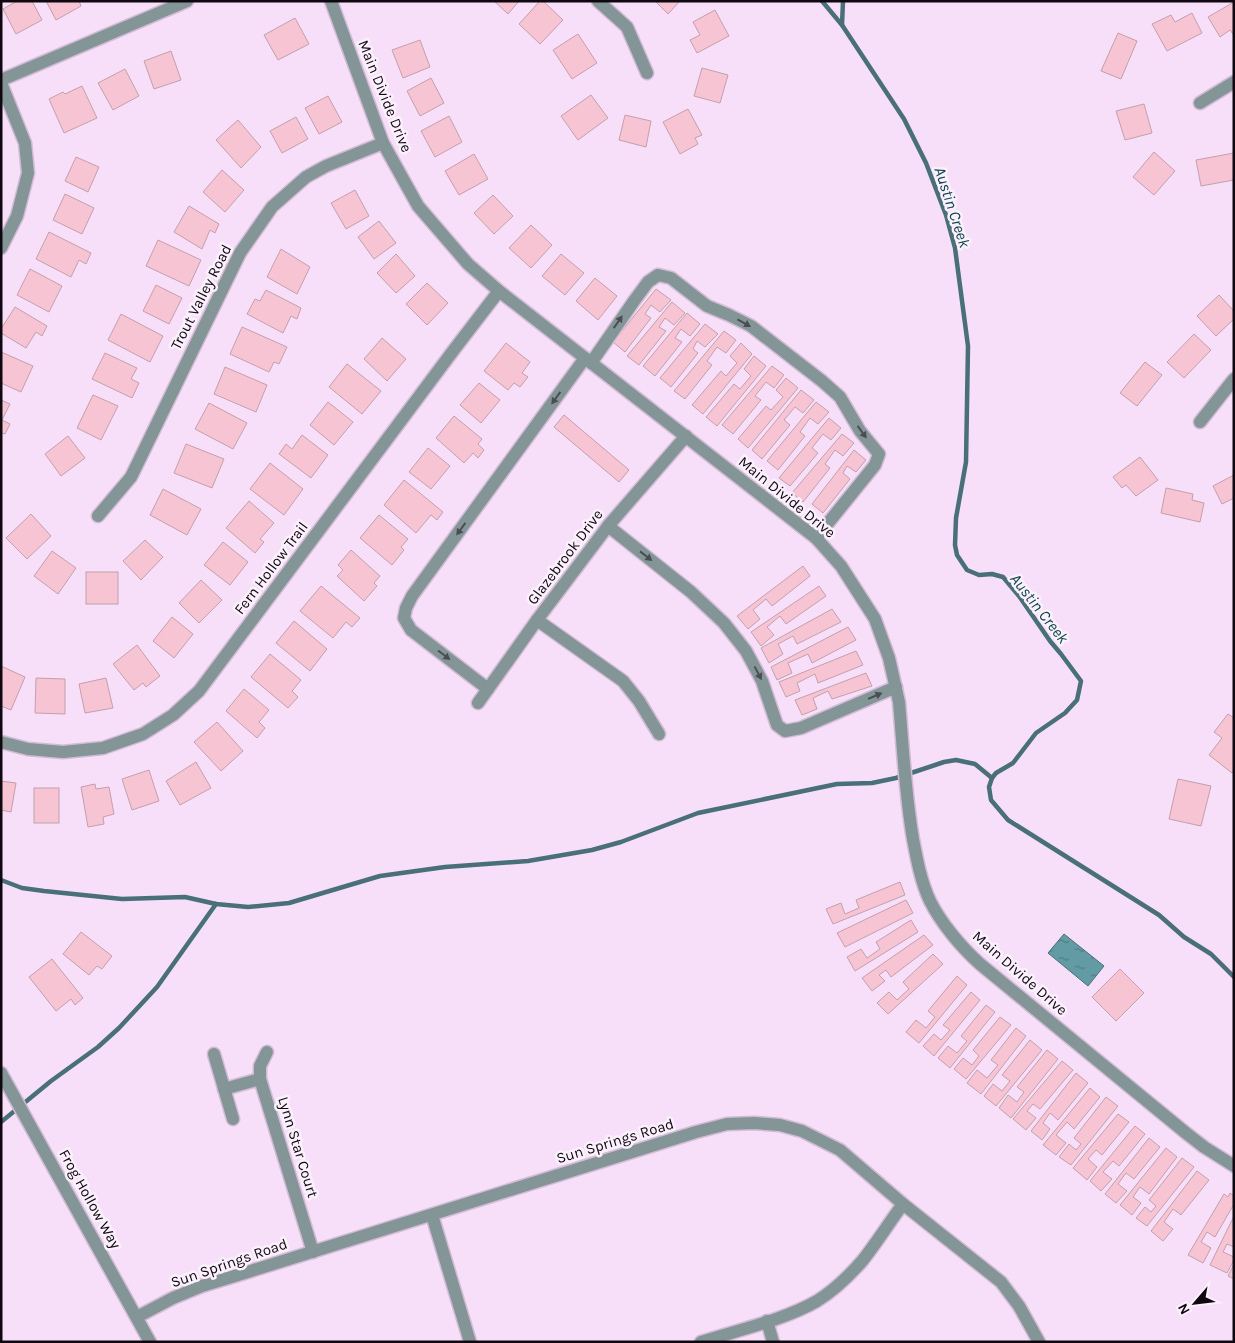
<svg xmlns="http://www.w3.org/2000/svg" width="1235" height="1343" font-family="Karla,sans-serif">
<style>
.water{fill:url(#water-ripples);stroke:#496f78}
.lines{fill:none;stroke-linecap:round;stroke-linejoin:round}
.stream{stroke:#496f78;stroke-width:4.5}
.building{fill:#f6c4d3;stroke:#c4a0ab}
.minor-casing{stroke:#d2bcd4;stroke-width:15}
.minor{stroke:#839596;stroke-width:12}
.oneway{fill:#4a4e54}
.labels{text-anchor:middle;stroke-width:5;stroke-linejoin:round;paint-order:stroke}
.street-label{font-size:15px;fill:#100811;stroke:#fbf1fc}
.water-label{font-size:16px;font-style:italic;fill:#10454c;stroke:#fbf1fc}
</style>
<defs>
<pattern id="water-ripples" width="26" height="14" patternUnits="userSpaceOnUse" patternTransform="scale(1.25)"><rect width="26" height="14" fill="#629ba4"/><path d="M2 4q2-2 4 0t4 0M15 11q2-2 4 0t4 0" fill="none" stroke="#4f7c84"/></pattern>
</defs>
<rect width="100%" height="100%" fill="#f7def9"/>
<!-- water -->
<path class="water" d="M1064,934L1104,966L1088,986L1048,953Z"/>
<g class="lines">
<!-- stream -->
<g class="stream">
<path d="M822,1L842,25L904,119L926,163L946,215L955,248L968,346L966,462L956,518L955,545L957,555L967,570L979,575L992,574L1003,577L1019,596L1050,641L1061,654L1081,681L1077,700L1065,713L1036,733L1013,763L996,773L992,778L989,787L991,800L1008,820L1159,915L1184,937L1211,954L1234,977"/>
<path d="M842,25L843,1"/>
<path d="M1,880L22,888L44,891L122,899L185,897L216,904L248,907L289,903L380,876L445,867L528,861L592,850L621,842L698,813L837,784L872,783L896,778L944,762L956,760L975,764L992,778"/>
<path d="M1,1122L51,1081L98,1047L119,1028L157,987L216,904"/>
</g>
</g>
<!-- building -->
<g class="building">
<path d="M17,1H32L42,20L16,34L3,9Z"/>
<path d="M46,1H79L81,6L56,20Z"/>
<path d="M494,1H519L508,14Z"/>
<path d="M540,1H543L563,20L540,44L519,24Z"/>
<path d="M655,1H680L668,14Z"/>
<path d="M1234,2V34H1233L1230,30L1220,37L1208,17Z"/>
<path d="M715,10L729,36L697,53L690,40L700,35L693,22Z"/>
<path d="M1192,13L1202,33L1167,51L1152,24L1171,15L1175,22Z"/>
<path d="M295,18L309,44L278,60L264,35Z"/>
<path d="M1118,33L1137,41L1121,79L1101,71Z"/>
<path d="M578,34L597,63L572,79L553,50Z"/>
<path d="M420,40L430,67L403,78L392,50Z"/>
<path d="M171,51L181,80L154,89L144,61Z"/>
<path d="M702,68L728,75L720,103L694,96Z"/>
<path d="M125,69L139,96L113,110L98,83Z"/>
<path d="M431,78L444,103L420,116L407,91Z"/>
<path d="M82,86L97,118L64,133L49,99L63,92L65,94Z"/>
<path d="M591,95L608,118L578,140L561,116Z"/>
<path d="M328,96L342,122L319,134L305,108Z"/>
<path d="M1144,104L1152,133L1125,140L1116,111Z"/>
<path d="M688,109L702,135L695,138L698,144L680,154L663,122Z"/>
<path d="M625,115L651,121L646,147L619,140Z"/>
<path d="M449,116L462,142L435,157L421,131Z"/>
<path d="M296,117L308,139L282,153L270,131Z"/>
<path d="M238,120L261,147L241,168L216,140Z"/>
<path d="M1154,152L1175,171L1154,195L1133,177Z"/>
<path d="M1234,153V180L1201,186L1196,160Z"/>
<path d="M474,154L488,179L459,195L445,171Z"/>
<path d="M76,157L99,167L88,192L65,181Z"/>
<path d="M222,170L244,190L225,212L203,192Z"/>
<path d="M355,190L369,216L346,229L331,203Z"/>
<path d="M65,194L94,208L82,234L53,220Z"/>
<path d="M493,195L513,216L494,234L474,213Z"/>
<path d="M189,206L219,224L215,233L210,230L202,249L174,232Z"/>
<path d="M379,221L396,243L374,259L358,237Z"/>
<path d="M531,225L552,245L531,268L509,248Z"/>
<path d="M49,232L91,253L86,264L79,260L71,277L36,259Z"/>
<path d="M158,240L201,260L189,286L146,266Z"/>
<path d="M281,249L310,267L297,294L267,277Z"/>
<path d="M396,254L415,276L396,293L377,273Z"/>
<path d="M561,254L584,273L565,295L542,276Z"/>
<path d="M30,269L62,286L49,312L17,295Z"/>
<path d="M595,278L617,296L598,320L576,301Z"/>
<path d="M427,283L448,303L427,325L406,304Z"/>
<path d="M156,285L182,298L169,324L143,311Z"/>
<path d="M656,289L671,300L660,312L651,305L645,314L651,318L625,352L613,342Z"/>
<path d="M266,290L301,308L297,319L291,316L283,333L247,314L255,299L260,301Z"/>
<path d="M1219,295L1234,311V319L1216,336L1197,316Z"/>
<path d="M672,302L685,313L674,325L665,318L659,327L666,331L639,365L627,356Z"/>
<path d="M15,307L47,326L42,336L36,332L26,348L1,333V329Z"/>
<path d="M687,313L700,324L690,336L681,329L675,338L682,342L655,376L643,366Z"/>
<path d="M121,314L163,336L150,362L108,340Z"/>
<path d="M705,324L718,334L705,347L697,341L693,349L698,353L671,387L660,378Z"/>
<path d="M242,327L287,347L279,364L274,362L269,372L230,354Z"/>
<path d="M724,331L736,340L726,353L717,347L707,361L712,365L685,399L674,391Z"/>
<path d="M1194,334L1211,350L1184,378L1167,362Z"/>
<path d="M382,338L406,359L387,381L364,359Z"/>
<path d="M506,343L530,362L522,373L528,377L520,387L514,383L508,390L484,371Z"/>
<path d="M741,343L752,354L703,414L692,405L721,371L726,376L737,363L730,356Z"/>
<path d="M1,352L33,366L21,392L1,383Z"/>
<path d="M105,353L137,368L131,379L139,383L132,398L92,379Z"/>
<path d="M754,356L766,366L717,426L706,417L734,384L740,389L751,376L744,369Z"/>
<path d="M1145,362L1162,375L1137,406L1120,393Z"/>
<path d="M347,364L381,391L362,414L329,387Z"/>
<path d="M772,366L784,375L774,388L766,382L755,396L761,400L733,434L722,425Z"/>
<path d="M225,367L267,385L256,412L214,394Z"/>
<path d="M786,378L798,388L748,448L738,439L766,406L771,410L783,397L776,390Z"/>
<path d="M479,383L500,400L481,423L460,405Z"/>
<path d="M801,390L814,400L803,413L795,407L784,420L790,425L762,459L752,450Z"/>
<path d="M93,395L118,406L101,440L77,428Z"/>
<path d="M1,400L10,404L2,420L10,424L5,434L1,433Z"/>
<path d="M328,402L353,422L334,445L310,425Z"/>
<path d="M816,402L829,412L818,424L810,418L800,432L805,436L778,470L767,461Z"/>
<path d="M209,403L247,423L233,449L195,429Z"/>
<path d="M564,415L629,470L619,482L554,427Z"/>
<path d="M454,416L482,439L478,444L484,450L478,458L473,453L464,463L436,438Z"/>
<path d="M829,418L841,428L831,440L823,434L812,448L818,453L790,486L779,478Z"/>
<path d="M842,434L854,443L843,456L835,450L825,464L830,468L803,502L792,493Z"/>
<path d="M302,435L328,455L311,478L279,454L286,444L292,449Z"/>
<path d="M68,436L85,458L61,476L45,454Z"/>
<path d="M186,444L224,459L212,488L174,473Z"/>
<path d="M428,448L450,466L431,489L409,472Z"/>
<path d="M854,450L866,460L856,472L847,466L843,473L850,479L823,513L812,504Z"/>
<path d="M1140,457L1158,480L1136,496L1126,485L1122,488L1113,477Z"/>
<path d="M270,463L303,489L284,515L250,489Z"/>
<path d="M1234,475V498L1222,504L1213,486Z"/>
<path d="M404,480L443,512L437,520L431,515L416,533L384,505Z"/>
<path d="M1166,488L1193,494L1192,500L1204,503L1200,522L1161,513Z"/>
<path d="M163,489L201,509L187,535L150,515Z"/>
<path d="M249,501L274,523L260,539L264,542L255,553L226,528Z"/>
<path d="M31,514L51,536L27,559L6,538Z"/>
<path d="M379,515L408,539L401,547L404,550L392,565L360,538Z"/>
<path d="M145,540L163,557L141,580L123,561Z"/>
<path d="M223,542L248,562L230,585L204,565Z"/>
<path d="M351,550L380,576L374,583L377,586L364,601L337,576L343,570L338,565Z"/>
<path d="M52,551L76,568L58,594L34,576Z"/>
<path d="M803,566L810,576L772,606L766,599L753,610L760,619L748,629L737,616Z"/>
<rect x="86" y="572" width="32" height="32"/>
<path d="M201,580L222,600L199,623L179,603Z"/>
<path d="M321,586L360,618L352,627L346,622L333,638L300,611Z"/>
<path d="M819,586L826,596L786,624L780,616L767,627L774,635L761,646L751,632Z"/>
<path d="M832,609L841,622L797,644L793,636L778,644L783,654L769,663L761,648Z"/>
<path d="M172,617L193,634L174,658L153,641Z"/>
<path d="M294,621L327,649L310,671L276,643Z"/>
<path d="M848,627L856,640L812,663L808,654L788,663L792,673L777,680L771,667Z"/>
<path d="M137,645L160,676L146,687L143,683L134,690L113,664Z"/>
<path d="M856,651L863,665L818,683L815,674L797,683L800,691L786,697L779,682Z"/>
<path d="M270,654L301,680L292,691L298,697L288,708L251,677Z"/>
<path d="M1,666L25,677L11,710L1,706Z"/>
<path d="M866,673L872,686L832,699L828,691L813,698L817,709L802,715L795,700Z"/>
<path d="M36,678L65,679V714L35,713Z"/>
<path d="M106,678L113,708L85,713L79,684Z"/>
<path d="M244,689L269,710L259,722L265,728L257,738L226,711Z"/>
<path d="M1228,714L1234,718V771L1232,773L1209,755L1222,738L1214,732Z"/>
<path d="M217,722L243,751L221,771L194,742Z"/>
<path d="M196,762L211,788L180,805L166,781Z"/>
<path d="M149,770L159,801L132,810L122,779Z"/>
<path d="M1178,779L1211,786L1201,826L1169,819Z"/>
<path d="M1,781L16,783L11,812L1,810V811Z"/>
<path d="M95,784L96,789L109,787L114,814L103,817L104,824L88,827L81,787Z"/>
<rect x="34" y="788" width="25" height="35"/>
<path d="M900,882L905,895L833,924L826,909L841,903L845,914L859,908L856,900Z"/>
<path d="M906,900L913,913L845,947L837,933Z"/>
<path d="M911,920L918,932L855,971L847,957L861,949L867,958L880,949L876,942Z"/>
<path d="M81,932L112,956L102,969L97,966L89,975L63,954Z"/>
<path d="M924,935L933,945L891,977L886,970L879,975L885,981L872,991L862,978Z"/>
<path d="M933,954L943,964L888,1014L877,1003L889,992L897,1000L909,989L903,982Z"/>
<path d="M52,959L83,998L75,1005L71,999L56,1011L29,977Z"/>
<path d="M1120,969L1144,993L1116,1021L1092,997Z"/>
<path d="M957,976L967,985L919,1043L906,1032L916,1020L926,1028L935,1017L928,1011Z"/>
<path d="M971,992L980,1000L934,1056L923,1046L934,1034L941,1040L950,1030L943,1025Z"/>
<path d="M986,1005L995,1012L950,1068L938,1058L948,1046L957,1053L967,1041L961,1036Z"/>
<path d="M1000,1017L1011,1025L966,1079L954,1069L963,1058L972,1065L979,1056L973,1050Z"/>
<path d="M1016,1028L1026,1036L981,1094L967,1083L977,1070L987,1078L998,1065L991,1060Z"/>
<path d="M1030,1040L1042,1050L996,1106L984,1096L993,1084L1002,1091L1010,1081L1002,1075Z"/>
<path d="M1047,1050L1058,1059L1011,1118L999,1108L1008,1095L1017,1102L1024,1092L1017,1087Z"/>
<path d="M1062,1061L1073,1070L1040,1109L1033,1104L1027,1111L1036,1118L1026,1130L1013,1119Z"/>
<path d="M1076,1073L1088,1083L1058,1120L1050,1113L1043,1123L1050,1129L1042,1140L1031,1131Z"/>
<path d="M1090,1088L1100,1097L1074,1129L1067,1122L1056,1135L1066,1143L1056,1155L1043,1145Z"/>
<path d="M1106,1097L1118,1106L1071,1165L1059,1157L1069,1144L1076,1150L1081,1144L1074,1138Z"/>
<path d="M1118,1114L1129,1122L1102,1155L1096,1150L1088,1159L1097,1167L1087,1180L1073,1168Z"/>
<path d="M1135,1126L1145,1134L1119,1166L1113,1161L1103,1172L1112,1179L1101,1191L1090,1181Z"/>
<path d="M1149,1138L1160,1147L1134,1179L1126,1173L1118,1184L1127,1191L1116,1203L1105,1194Z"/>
<path d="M1166,1148L1177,1157L1149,1194L1140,1187L1133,1197L1141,1203L1132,1215L1120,1205Z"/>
<path d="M1182,1158L1194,1167L1147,1226L1136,1218L1145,1207L1151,1212L1156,1206L1149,1200Z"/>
<path d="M1197,1171L1209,1180L1181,1215L1173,1209L1164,1222L1173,1229L1163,1241L1151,1231Z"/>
<path d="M1230,1193L1234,1196V1204L1215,1237L1207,1232L1201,1242L1211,1248L1203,1263L1188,1255L1224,1194L1228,1197Z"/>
<path d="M1234,1216V1247L1227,1244L1223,1252L1234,1257V1260L1227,1273L1210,1265Z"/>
<path d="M1234,1264V1279L1228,1276Z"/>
</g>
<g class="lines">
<!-- minor casing -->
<g class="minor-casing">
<g id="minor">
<path d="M331,1L383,143L418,206L468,264L499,291L816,538L841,566L875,619L889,658L899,702C903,747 905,793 913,839C917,860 921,882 930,901C941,923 961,947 980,964L1186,1133L1204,1147L1234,1166"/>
<path d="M598,1L627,27L647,73"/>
<path d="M1,80L187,1"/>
<path d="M1,83L25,143L28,173L17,216L1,248"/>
<path d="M1200,103L1234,82"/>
<path d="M591,363L634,301L648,282L658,275L671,278L707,306L729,315L751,326L822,381L840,397L860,431L879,454L875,465L816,538"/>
<path d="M1200,422L1234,379"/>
<path d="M98,516L131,477L240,253L272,207L306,177L326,166L383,143"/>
<path d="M608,526L691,592L724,623L746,651L762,681L777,725L785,731L801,728L896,687"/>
<path d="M537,620L623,681L639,701L659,734"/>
<path d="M488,689L411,630L404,618L406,608L412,596L585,358"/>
<path d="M478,703L537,620L608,526L686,436"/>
<path d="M1,742L28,749L63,752L103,748L143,734L173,715L199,691L453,351L499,291"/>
<path d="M267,1052L260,1066V1079L313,1252"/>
<path d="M214,1054L233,1119"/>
<path d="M1,1073L150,1342"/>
<path d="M224,1089L260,1079"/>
<path d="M432,1215L470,1342"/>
<path d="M137,1317L173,1298L202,1286L238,1275L696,1132L727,1124L754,1123L780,1125L802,1131L840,1150L903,1204L1001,1282L1019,1306L1039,1342"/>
<path d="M767,1321L773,1342"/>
<path d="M701,1342C738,1330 784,1320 817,1301C833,1291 850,1275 863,1260C877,1242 889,1223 903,1204"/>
</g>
</g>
<!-- minor -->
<use href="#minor" class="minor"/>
</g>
<!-- one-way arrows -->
<defs><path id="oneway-solid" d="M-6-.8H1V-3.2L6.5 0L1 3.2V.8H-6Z" transform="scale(1.25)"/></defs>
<g class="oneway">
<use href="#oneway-solid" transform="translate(618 322) rotate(-55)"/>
<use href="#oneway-solid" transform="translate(744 323) rotate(29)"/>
<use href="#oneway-solid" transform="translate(556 398) rotate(126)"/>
<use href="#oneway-solid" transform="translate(862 432) rotate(54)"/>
<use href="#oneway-solid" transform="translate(461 529) rotate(126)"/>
<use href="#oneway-solid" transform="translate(646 556) rotate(38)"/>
<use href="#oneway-solid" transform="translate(444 655) rotate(37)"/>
<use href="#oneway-solid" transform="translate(758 673) rotate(62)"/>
<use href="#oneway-solid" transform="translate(875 696) rotate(-23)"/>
</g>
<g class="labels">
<!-- street labels -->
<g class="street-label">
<text transform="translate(385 96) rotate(68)" y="5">Main Divide Drive</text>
<text transform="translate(201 297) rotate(-63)" y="5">Trout Valley Road</text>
<text transform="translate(787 497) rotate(39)" y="5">Main Divide Drive</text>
<text transform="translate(565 557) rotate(-53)" y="5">Glazebrook Drive</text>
<text transform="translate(271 568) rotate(-53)" y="5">Fern Hollow Trail</text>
<text transform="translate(1020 973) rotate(41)" y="5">Main Divide Drive</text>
<text transform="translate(615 1141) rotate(-17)" y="5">Sun Springs Road</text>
<text transform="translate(298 1147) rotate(73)" y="5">Lynn Star Court</text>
<text transform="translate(90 1199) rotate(61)" y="5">Frog Hollow Way</text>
<text transform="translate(229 1263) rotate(-19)" y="5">Sun Springs Road</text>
</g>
<!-- water labels -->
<g class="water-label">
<text transform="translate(953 207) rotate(72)" y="6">Austin Creek</text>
<text transform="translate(1040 608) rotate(52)" y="6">Austin Creek</text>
</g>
</g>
<!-- border -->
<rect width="1235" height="1343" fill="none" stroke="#100811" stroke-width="5"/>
<!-- north arrow -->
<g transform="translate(1195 1303) rotate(242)" stroke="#fbf1fc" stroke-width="4" paint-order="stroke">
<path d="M0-4L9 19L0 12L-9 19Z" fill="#100811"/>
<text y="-8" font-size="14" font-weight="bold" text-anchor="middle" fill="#100811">N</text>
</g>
</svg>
